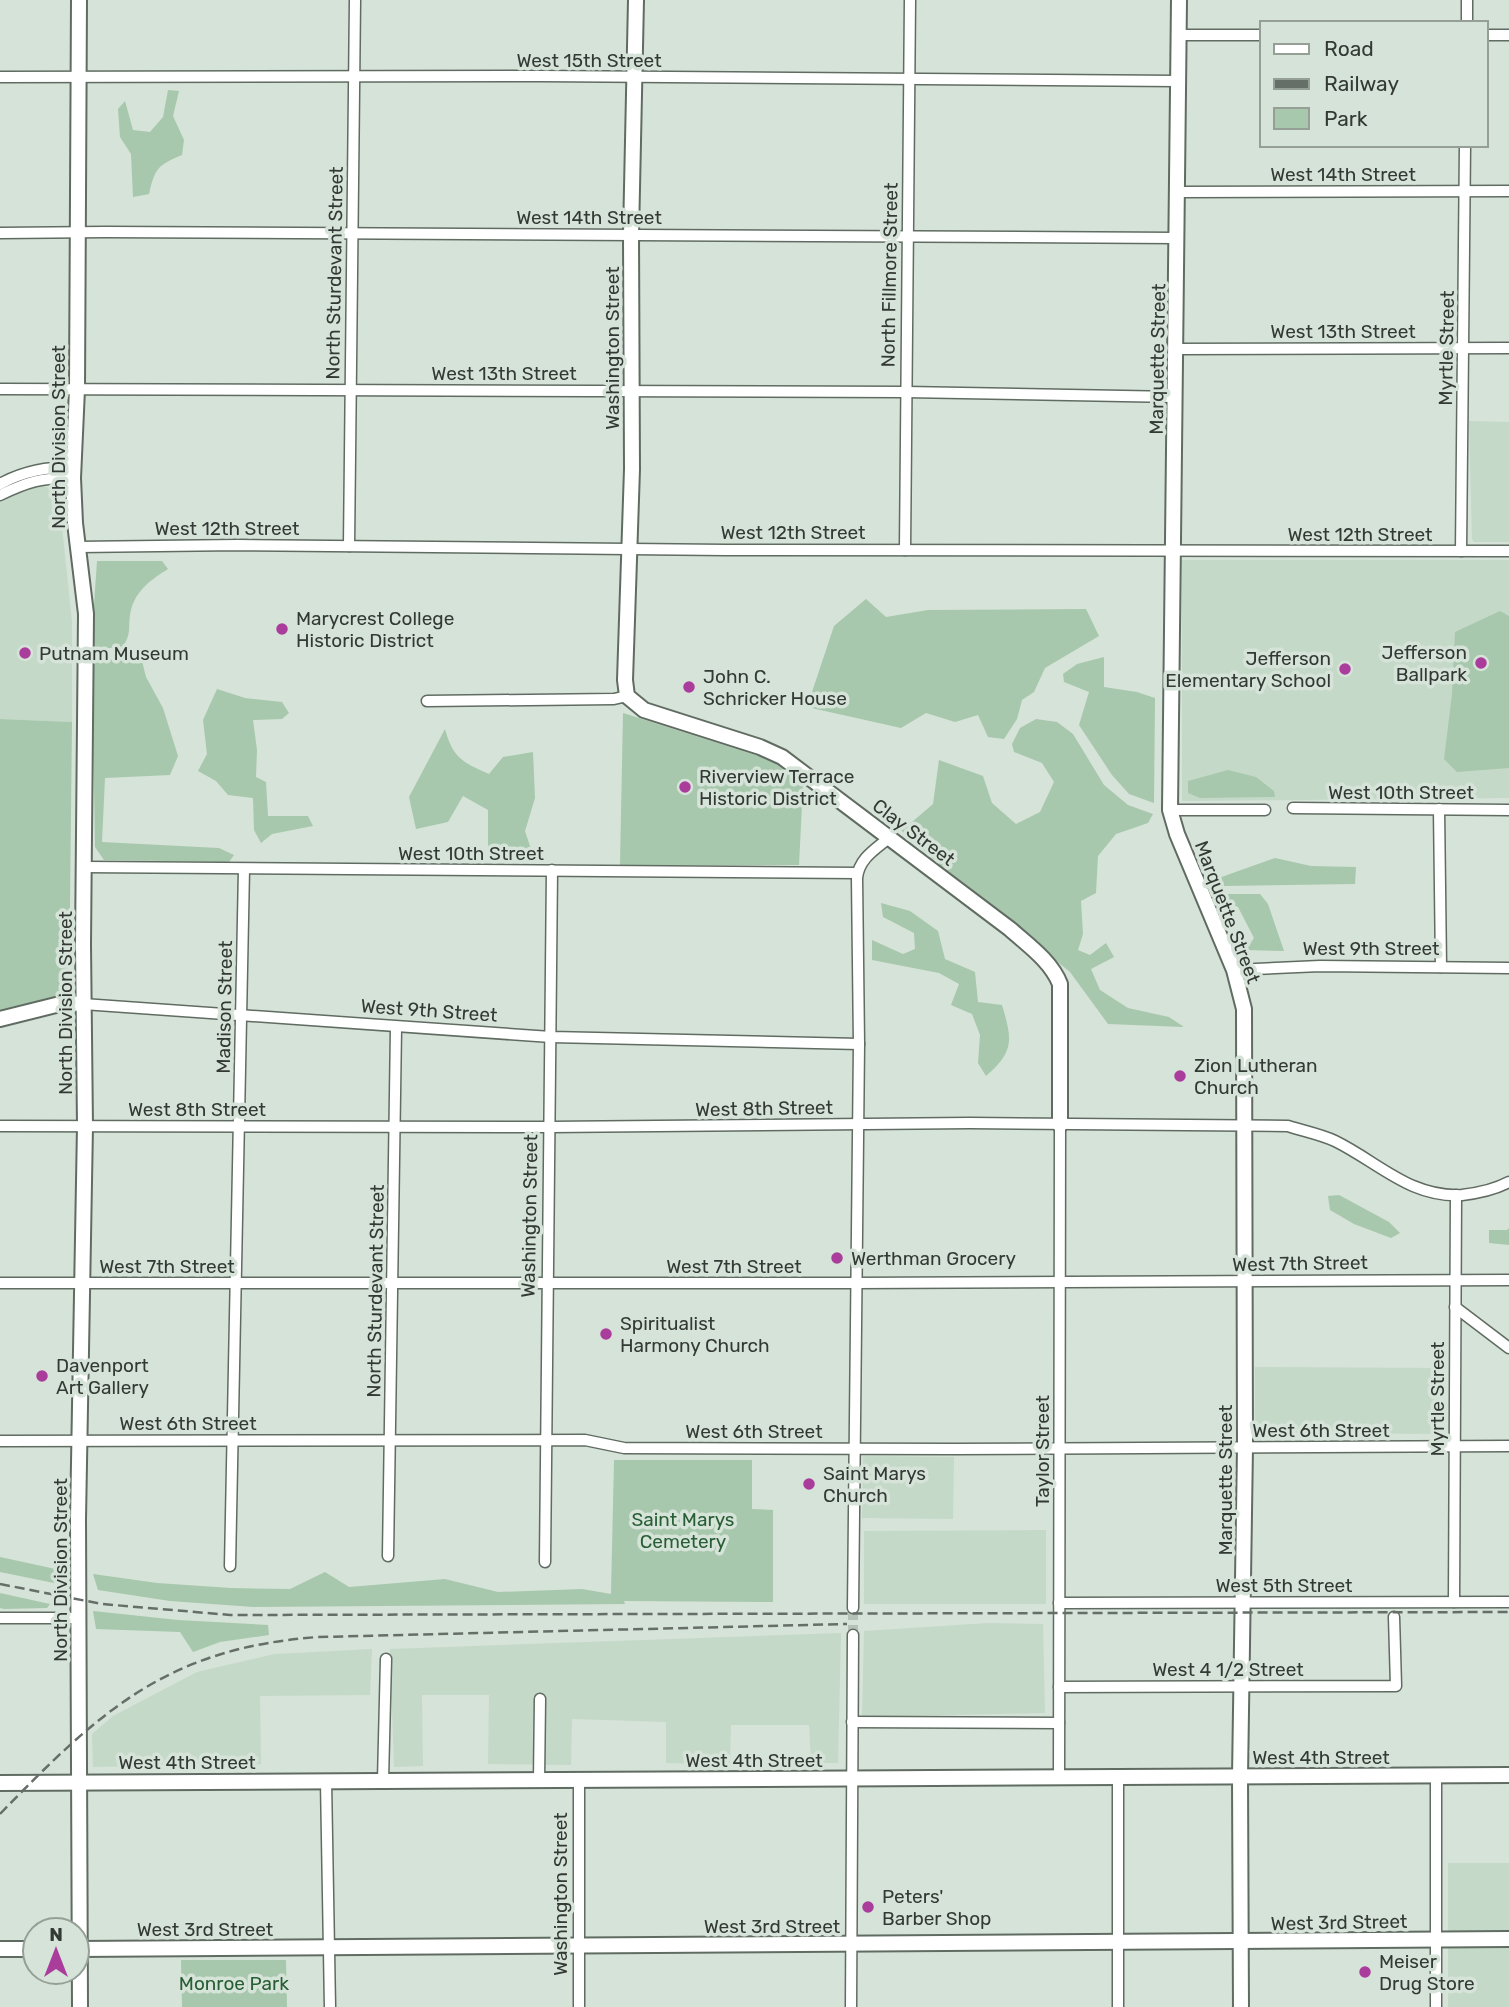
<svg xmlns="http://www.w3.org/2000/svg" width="1509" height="2007" font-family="Rubik,sans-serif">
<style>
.built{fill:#c5d9c8}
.green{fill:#a7c8ac}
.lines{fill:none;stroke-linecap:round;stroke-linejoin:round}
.street-tunnel{stroke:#b5c1b7;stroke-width:10;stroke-dasharray:10 5;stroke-linecap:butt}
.street-casing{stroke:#606c62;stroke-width:13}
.secondary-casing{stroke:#606c62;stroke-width:18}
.street{stroke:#fff;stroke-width:10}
.secondary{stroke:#fff;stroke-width:14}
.rail{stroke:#666e68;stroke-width:2.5;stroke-dasharray:10 5;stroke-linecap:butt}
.poi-dot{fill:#aa3d9c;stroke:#d6e3d8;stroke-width:2.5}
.labels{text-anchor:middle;stroke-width:7;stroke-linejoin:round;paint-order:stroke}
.street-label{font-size:19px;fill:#333934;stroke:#d6e3d8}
.poi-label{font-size:19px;fill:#333934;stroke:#d6e3d8;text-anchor:start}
.park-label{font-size:19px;fill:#285e35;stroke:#d6e3d8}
</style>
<rect width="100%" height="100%" fill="#d6e3d8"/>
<!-- built -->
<g class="built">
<path d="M1469,421L1509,422V542H1474L1472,539Z"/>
<path d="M43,486L55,490L59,497L72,622V722L0,719V502L24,490Z"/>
<path d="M1182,560H1509V798L1182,801Z"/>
<path d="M1255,1367L1441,1368V1434L1255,1433Z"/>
<path d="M863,1456L954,1457L953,1519L862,1518Z"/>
<path d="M1046,1530V1604H864V1531Z"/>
<path d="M988,1623L1043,1624L1045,1713L862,1717L864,1631Z"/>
<path d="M841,1633L838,1763H811L809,1725H731L730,1765L666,1763V1722L572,1719L571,1765L488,1764L489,1695H422L423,1766L394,1767L390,1649Z"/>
<path d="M372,1649L370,1695L260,1696L261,1764L93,1767L92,1734L113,1716L197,1672L274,1654Z"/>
<rect x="1448" y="1863" width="61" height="144"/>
</g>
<!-- green -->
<g class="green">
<path d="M168,90L179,91L173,116L184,140L182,155C158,165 155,168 149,194L133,197L131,154L120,137L118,109L125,101L133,130L150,132L163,117Z"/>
<path d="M97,561H162L168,569C152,579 136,590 131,610C127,627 133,632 122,648H91Z"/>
<path d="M866,599L886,617L928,610L1086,609L1099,636L1045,668L1034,692L1022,700L1017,719L1004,739L988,737L978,715L955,722L926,713L901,728L807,707L834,626Z"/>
<path d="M1500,611L1509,616V768L1457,772L1444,759L1452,694L1455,632Z"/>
<path d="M1104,657V687L1137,692L1155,698L1154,803L1129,794L1112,775L1079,725L1089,692L1064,682L1063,674L1077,664Z"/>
<path d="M92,659L142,661L146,677L163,708L178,756L170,775L105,778L102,842L219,848L234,855L229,862L104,860L95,847Z"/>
<path d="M217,689L245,698L282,702L289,713L282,719L253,720L257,750L256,777L266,782L268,816H308L313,826L272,834L261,843L254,830L253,798L228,795L216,781L198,771L207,754L203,720Z"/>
<path d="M623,713L771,760L803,785L799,865H620Z"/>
<path d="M0,719L72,722L69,994L0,1011Z"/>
<path d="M1036,719L1057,722L1073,734L1104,785L1128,805L1153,814L1148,823L1116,834L1098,856L1096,893L1081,901L1083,934L1078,950L1090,955L1106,943L1114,957L1091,969L1100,990L1128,1008L1169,1017L1184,1027L1108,1024L1070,972L964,886L895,825L912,822L933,804L939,760L983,776L992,803L1016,824L1040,812L1054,782L1042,763L1014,752L1012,744L1020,728Z"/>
<path d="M445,729C453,758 462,762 489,774L503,757L533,752L535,798L525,831L534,858L488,857V810L463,796L448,822L416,829L409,797Z"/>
<path d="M1228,770L1256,777L1274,791L1275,797L1200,798L1188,793V781Z"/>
<path d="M1275,858L1311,866L1356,867L1355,884L1224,886L1216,879Z"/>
<path d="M1220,894H1260L1268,904L1284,951L1246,950L1254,938L1238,907L1222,900Z"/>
<path d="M881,903L910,911L938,931L945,959L975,972L978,1002L1002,1005C1012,1039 1015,1051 986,1076L978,1063L980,1035L972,1014L951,1005L959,984L939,973L872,960V940L903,954L915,949L914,933L883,917Z"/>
<path d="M1339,1195L1389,1222L1400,1233L1391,1238L1354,1224L1330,1210L1328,1196Z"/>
<path d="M1509,1228V1245L1489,1243V1230H1507Z"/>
<path d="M614,1460H752V1509L773,1510V1602L624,1601L625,1604L253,1607L170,1601L98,1590L93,1574L157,1583L231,1588L290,1589L325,1572L349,1587L445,1579L498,1592L582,1589L611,1594Z"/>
<path d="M0,1557L60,1570L59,1584L0,1572Z"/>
<path d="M0,1593L50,1604L47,1608L4,1609L0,1608Z"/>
<path d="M93,1611L178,1620L268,1625L269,1635L220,1642L193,1652L180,1632L96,1629Z"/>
<path d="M181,1960H286L287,2007H182Z"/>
</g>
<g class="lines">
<!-- street-tunnel -->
<path class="street-tunnel" d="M853,1635V1608"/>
<!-- street casing -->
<g class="street-casing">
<g id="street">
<path d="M1467,23V0"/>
<path d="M1178,35H1262"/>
<path d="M1486,35H1509"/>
<path d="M0,77L542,76L1178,81"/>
<path d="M1178,192L1509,191"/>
<path d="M0,233L105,232L1177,238"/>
<path d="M1176,349L1509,348"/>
<path d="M0,389L906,392L1176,397"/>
<path d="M0,484C24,471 47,467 74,467"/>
<path d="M0,495C27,482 43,477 73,478"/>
<path d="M349,546L355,0"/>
<path d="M78,547L238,545L726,550L1509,551"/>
<path d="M905,550L910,0"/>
<path d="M1461,551L1465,145"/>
<path d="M427,701L614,699L627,696"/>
<path d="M1293,808L1509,810"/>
<path d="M1439,809L1441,967"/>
<path d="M1170,810H1265"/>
<path d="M84,867L857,873"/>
<path d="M1234,970L1320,966L1509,968"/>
<path d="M83,1004L551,1037L859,1044"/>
<path d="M0,1126L550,1127L970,1123L1288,1126C1303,1131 1320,1134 1335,1141C1378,1162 1410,1198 1462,1195C1480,1193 1494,1190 1509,1182"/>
<path d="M0,1283H855L1509,1280"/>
<path d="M1455,1307L1509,1348"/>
<path d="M0,1441L585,1440L624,1448L954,1449L1509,1446"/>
<path d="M388,1556L396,1028"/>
<path d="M545,1562L552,870"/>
<path d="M230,1566L244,869"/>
<path d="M1454,1602L1456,1195"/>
<path d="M1059,1603L1509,1602"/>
<path d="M853,1608L859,1044L857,878C859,858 876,849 890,837"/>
<path d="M0,1618H78"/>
<path d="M1059,1687L1396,1686L1394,1617"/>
<path d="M852,1722L1059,1723"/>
<path d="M1436,1776V2007"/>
<path d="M1059,1778L1060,1125"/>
<path d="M383,1780L386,1659"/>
<path d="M539,1780L540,1699"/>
<path d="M326,1781L330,2007"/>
<path d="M579,2007V1780"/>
<path d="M851,2007L853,1635"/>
<path d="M1118,2007V1778"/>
</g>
</g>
<!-- secondary casing -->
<g class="secondary-casing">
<g id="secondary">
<path d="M79,0L77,389L73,478L75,523L86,614L83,945L85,1126L78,1519L80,2007"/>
<path d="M636,0L631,235L632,469L625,680L627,696L644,710L760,747L782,757L1010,929C1028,945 1051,961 1060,984V1125"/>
<path d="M1179,0L1170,810L1177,834L1234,970L1244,1009L1245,1447L1240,1777L1241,2007"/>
<path d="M0,1019L64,1003L83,1004"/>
<path d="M0,1783L1509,1775"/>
<path d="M0,1949H35"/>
<path d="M77,1949L1509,1939"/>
</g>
</g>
<!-- street -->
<use href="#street" class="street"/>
<!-- secondary -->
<use href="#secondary" class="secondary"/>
<!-- rail -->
<g class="rail">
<path d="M0,1584L102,1604L230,1615L1509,1612"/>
<path d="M0,1814C100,1711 167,1648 318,1637L847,1624"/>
</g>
</g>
<!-- markers -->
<g class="poi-dot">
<circle cx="282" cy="629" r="7"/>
<circle cx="25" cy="653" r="7"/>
<circle cx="1481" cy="663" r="7"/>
<circle cx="1345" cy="669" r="7"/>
<circle cx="689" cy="687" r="7"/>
<circle cx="685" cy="787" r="7"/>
<circle cx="1180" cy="1076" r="7"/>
<circle cx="837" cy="1258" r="7"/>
<circle cx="606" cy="1334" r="7"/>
<circle cx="42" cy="1376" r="7"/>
<circle cx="809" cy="1484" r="7"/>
<circle cx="868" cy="1907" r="7"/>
<circle cx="1365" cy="1972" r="7"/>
</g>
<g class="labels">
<!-- street labels -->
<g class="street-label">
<text x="589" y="67">West 15th Street</text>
<text x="1343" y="181">West 14th Street</text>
<text x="589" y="224">West 14th Street</text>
<text transform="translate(334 273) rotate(-89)" y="7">North Sturdevant Street</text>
<text transform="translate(889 275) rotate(-89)" y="7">North Fillmore Street</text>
<text x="1343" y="338">West 13th Street</text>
<text transform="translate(612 348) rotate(-90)" y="7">Washington Street</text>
<text transform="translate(1446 348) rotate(-89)" y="7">Myrtle Street</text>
<text transform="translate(1157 359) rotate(-89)" y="7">Marquette Street</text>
<text x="504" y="380">West 13th Street</text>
<text transform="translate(58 437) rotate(-90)" y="7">North Division Street</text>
<text x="227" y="535">West 12th Street</text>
<text x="793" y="539">West 12th Street</text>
<text x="1360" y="541">West 12th Street</text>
<text x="1401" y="799">West 10th Street</text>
<text transform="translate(914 832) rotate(37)" y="7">Clay Street</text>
<text x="471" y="860">West 10th Street</text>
<text transform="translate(1228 912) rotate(69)" y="7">Marquette Street</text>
<text x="1371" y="955">West 9th Street</text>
<text transform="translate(65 1003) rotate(-90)" y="7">North Division Street</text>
<text transform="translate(224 1007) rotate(-89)" y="7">Madison Street</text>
<text transform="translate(429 1010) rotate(4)" y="7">West 9th Street</text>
<text transform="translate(764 1108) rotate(-1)" y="7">West 8th Street</text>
<text x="197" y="1116">West 8th Street</text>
<text transform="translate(529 1216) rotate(-89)" y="7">Washington Street</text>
<text transform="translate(1300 1263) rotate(-1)" y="7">West 7th Street</text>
<text x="167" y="1273">West 7th Street</text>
<text x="734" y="1273">West 7th Street</text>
<text transform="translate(375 1291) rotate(-89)" y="7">North Sturdevant Street</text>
<text transform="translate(1437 1399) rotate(-90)" y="7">Myrtle Street</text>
<text x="188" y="1430">West 6th Street</text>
<text x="1321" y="1437">West 6th Street</text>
<text x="754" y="1438">West 6th Street</text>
<text transform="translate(1042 1451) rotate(-90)" y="7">Taylor Street</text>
<text transform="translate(1225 1480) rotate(-90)" y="7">Marquette Street</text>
<text transform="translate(60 1570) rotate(-90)" y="7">North Division Street</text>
<text x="1284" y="1592">West 5th Street</text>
<text x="1228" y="1676">West 4 1/2 Street</text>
<text x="1321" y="1764">West 4th Street</text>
<text x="754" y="1767">West 4th Street</text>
<text x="187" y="1769">West 4th Street</text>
<text transform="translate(560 1894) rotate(-90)" y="7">Washington Street</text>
<text transform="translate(1339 1922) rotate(-1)" y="7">West 3rd Street</text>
<text x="772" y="1933">West 3rd Street</text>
<text x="205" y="1936">West 3rd Street</text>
</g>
<!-- poi labels -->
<g class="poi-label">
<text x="296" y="625">Marycrest College<tspan x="296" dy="22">Historic District</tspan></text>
<text x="1467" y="659" text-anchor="end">Jefferson<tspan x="1467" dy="22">Ballpark</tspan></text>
<text x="39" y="660">Putnam Museum</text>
<text x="1331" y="665" text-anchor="end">Jefferson<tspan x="1331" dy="22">Elementary School</tspan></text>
<text x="703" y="683">John C.<tspan x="703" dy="22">Schricker House</tspan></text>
<text x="699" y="783">Riverview Terrace<tspan x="699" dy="22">Historic District</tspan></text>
<text x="1194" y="1072">Zion Lutheran<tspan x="1194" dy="22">Church</tspan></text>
<text x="851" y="1265">Werthman Grocery</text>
<text x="620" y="1330">Spiritualist<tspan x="620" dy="22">Harmony Church</tspan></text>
<text x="56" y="1372">Davenport<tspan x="56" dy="22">Art Gallery</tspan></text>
<text x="823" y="1480">Saint Marys<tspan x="823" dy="22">Church</tspan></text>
<text x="882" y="1903">Peters'<tspan x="882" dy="22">Barber Shop</tspan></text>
<text x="1379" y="1968">Meiser<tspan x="1379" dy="22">Drug Store</tspan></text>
</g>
<!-- park labels -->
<g class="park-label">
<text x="683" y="1526">Saint Marys<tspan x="683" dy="22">Cemetery</tspan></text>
<text x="234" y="1990">Monroe Park</text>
</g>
</g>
<!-- legend -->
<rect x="1260" y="21" width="228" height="126" fill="#d6e3d8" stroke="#959f96" stroke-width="2"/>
<rect x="1274" y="44" width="35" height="10" fill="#ffffff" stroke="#959f96" stroke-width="2"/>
<text x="1324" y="56" font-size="21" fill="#333934">Road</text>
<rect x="1274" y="79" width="35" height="10" fill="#666e68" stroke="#959f96" stroke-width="2"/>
<text x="1324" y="91" font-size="21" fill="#333934">Railway</text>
<rect x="1274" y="108" width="35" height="21" fill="#a7c8ac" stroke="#959f96" stroke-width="2"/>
<text x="1324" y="126" font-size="21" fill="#333934">Park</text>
<!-- north arrow -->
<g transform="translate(56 1951)"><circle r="33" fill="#d6e3d8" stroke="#959f96" stroke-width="2"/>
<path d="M0-5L12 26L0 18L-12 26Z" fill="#aa3d9c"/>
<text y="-10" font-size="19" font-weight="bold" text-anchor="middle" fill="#333934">N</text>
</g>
</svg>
